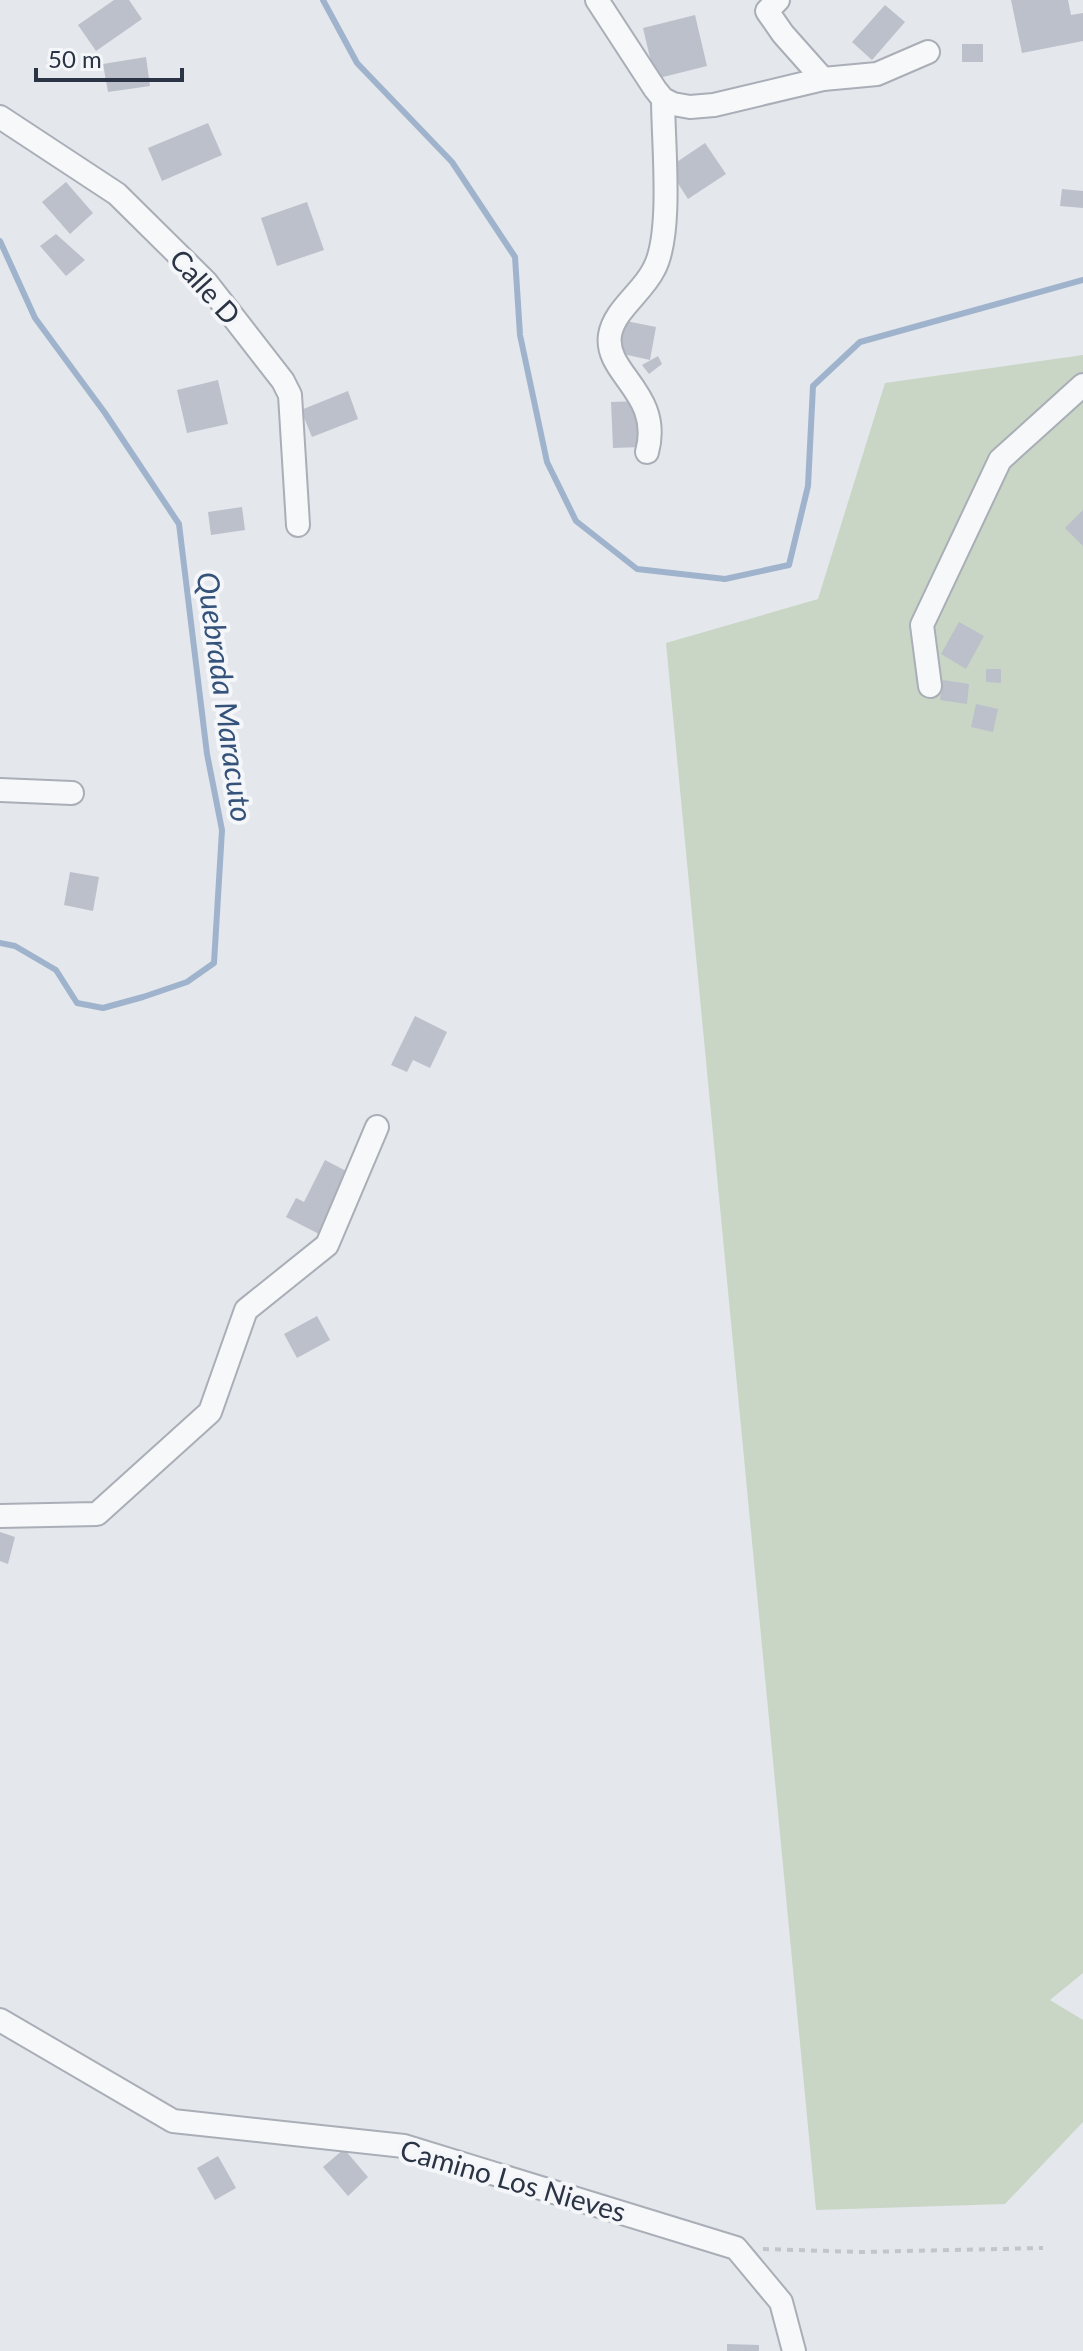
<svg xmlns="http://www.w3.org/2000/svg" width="1083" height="2351" font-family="Lato,sans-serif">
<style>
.green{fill:#c9d6c5}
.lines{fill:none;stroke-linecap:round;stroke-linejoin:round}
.stream{stroke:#9fb4cc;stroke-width:6}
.building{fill:#bbc0ca}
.minor-casing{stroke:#a9aeb7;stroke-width:26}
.path{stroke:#c2c5cb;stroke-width:4;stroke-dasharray:6 6;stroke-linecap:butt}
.minor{stroke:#f7f8fa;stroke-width:22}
.labels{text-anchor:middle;stroke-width:8;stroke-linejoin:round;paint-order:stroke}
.street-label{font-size:28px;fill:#2b3445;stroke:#f4f6f9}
.water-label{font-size:30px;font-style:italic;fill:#34527a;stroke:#f4f6f9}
</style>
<rect width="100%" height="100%" fill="#e4e7ec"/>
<!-- green -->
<path class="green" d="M1083,355V1973L1050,2000L1083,2020V2122L1005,2204L816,2210L666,643L818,599L885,383Z"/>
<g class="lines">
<!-- stream -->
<g class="stream">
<path d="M323,0L357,63L452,162L515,257L520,335L547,462L576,521L637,569L725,579L789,565L808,486L813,386L860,342L1083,280"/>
<path d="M0,241L35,318L105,413L179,524L207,754L222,830L214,963L187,982L143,997L103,1008L77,1003L56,970L15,946L0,943"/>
</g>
</g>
<!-- building -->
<g class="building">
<path d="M114,0H129L142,19L96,51L78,25Z"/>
<path d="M1011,0H1068L1071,15L1083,13V41L1022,53Z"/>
<path d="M885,5L905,22L872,60L852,42Z"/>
<path d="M695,15L707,66L655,79L643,28Z"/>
<rect x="962" y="44" width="21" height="18"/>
<path d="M146,57L150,86L108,92L103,64Z"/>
<path d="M208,123L222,155L162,181L148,148Z"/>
<path d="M705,143L726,174L688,199L668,168Z"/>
<path d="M66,182L93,213L70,234L42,202Z"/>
<path d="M1062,189L1083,191V208L1060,206Z"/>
<path d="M307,202L324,250L277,266L261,218Z"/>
<path d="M56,234L85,260L66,276L40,246Z"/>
<path d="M621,320L656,327L650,360L614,352Z"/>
<path d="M658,356L662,364L649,374L642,365Z"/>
<path d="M218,380L228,424L187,433L177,390Z"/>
<path d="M348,391L358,419L312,437L301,410Z"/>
<path d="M638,401L641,447L613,448L611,402Z"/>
<path d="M242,507L245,530L211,535L208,512Z"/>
<path d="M1083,510V546L1065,528Z"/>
<path d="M959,622L984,636L966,669L941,654Z"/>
<path d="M986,669H1001V683L986,682Z"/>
<path d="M943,680L969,684L967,704L940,700Z"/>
<path d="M976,704L998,709L993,732L971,727Z"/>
<path d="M70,872L99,877L93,911L64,905Z"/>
<path d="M415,1016L447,1032L430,1068L413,1060L407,1072L391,1065Z"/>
<path d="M325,1160L350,1173L319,1234L286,1217L296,1198L304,1202Z"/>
<path d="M317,1316L330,1340L297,1358L284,1334Z"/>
<path d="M0,1532L15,1537L8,1564L0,1561Z"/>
<path d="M344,2149L368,2177L348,2196L323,2167Z"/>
<path d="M218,2156L236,2188L215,2200L197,2168Z"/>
<path d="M727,2344L759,2345V2351H727Z"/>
</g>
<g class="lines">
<!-- minor casing -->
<g class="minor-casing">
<g id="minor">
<path d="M597,0L655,89L663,99L673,104L690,107L714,105L823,79L877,74L928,52"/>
<path d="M778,0L767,11L783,34L823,79"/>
<path d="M0,117L117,194L206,282L283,381L290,395L298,525"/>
<path d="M647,452C663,393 604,374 610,335C614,310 643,292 654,269C673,234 663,142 663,99"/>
<path d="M930,686L922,625L1000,460L1083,385"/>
<path d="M0,790L72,793"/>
<path d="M0,1516L97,1514L210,1412L246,1310L327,1245L377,1127"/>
<path d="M0,2020L173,2121L404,2146L736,2248L781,2302L794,2351"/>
</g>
</g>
<!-- path -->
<path class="path" d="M763,2249L861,2252L1043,2248"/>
<!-- minor -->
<use href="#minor" class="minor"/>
</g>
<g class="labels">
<!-- street labels -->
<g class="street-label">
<text transform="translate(205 287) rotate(48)" y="10">Calle D</text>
<text transform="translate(513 2181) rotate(16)" y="10">Camino Los Nieves</text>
</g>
<!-- water labels -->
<g class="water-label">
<text transform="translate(224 697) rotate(82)" y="10">Quebrada Maracuto</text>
</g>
</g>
<!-- scale -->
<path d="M36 68v12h146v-12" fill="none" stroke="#2b3445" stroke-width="4"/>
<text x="48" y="68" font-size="24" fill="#2b3445" stroke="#f4f6f9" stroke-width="6" paint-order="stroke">50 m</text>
</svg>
